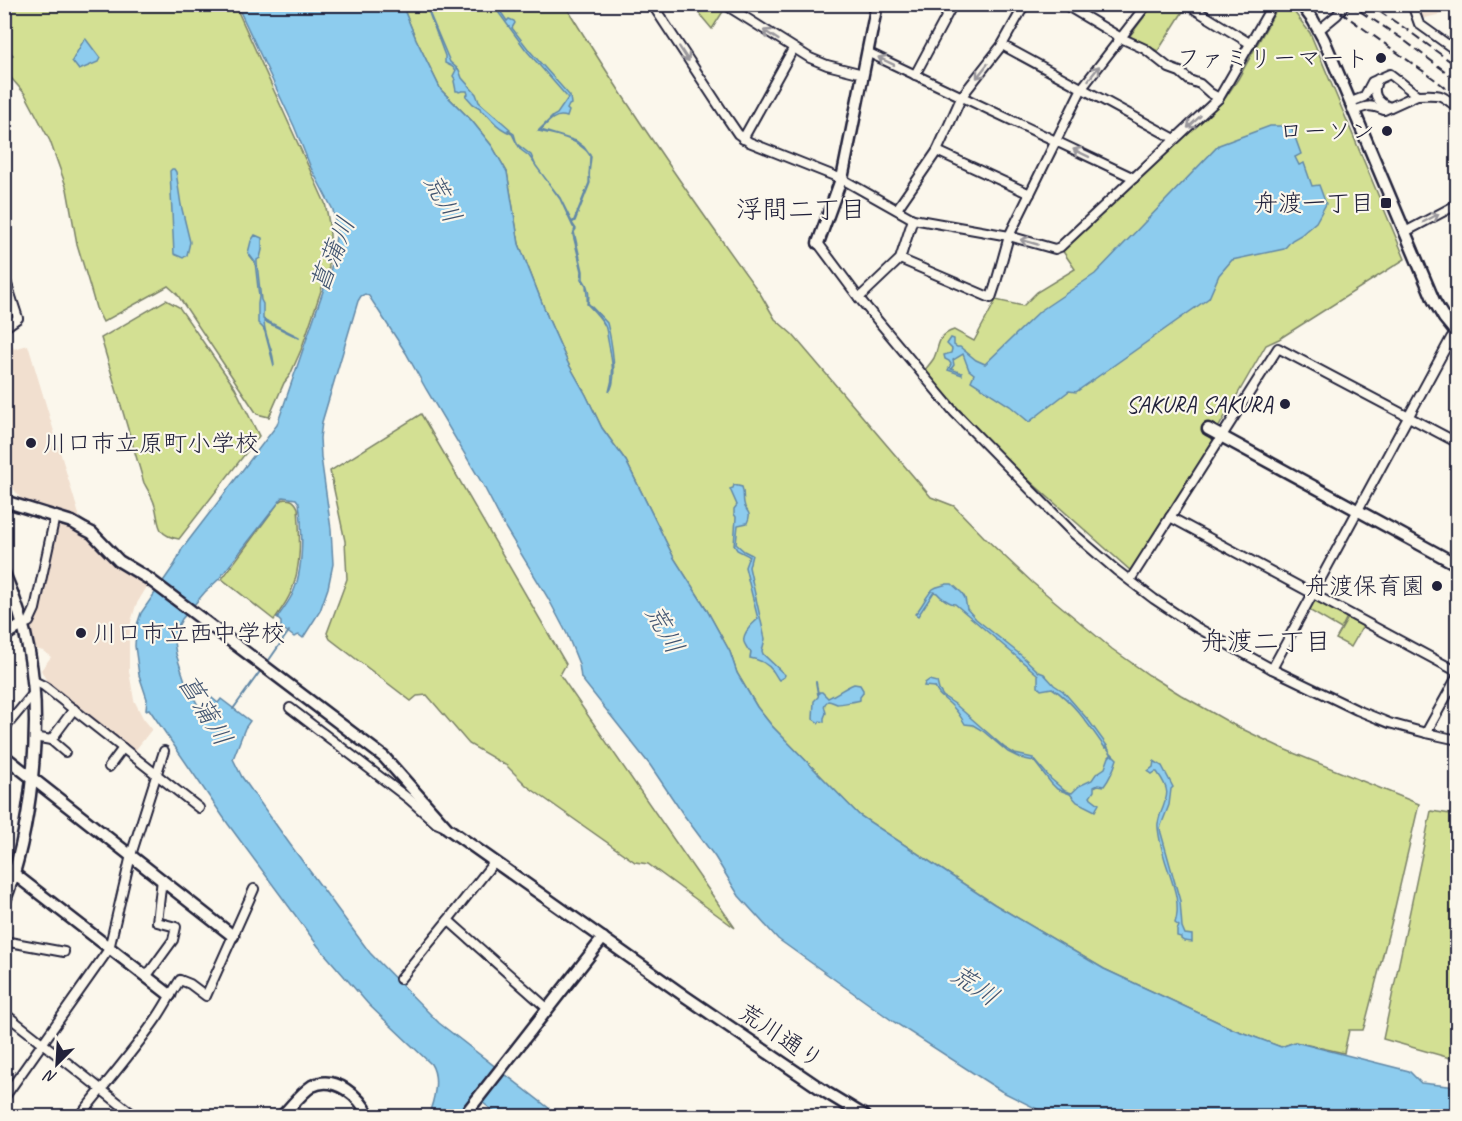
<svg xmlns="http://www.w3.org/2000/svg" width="1462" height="1121" font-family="Caveat,'Klee One',sans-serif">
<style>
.built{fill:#f1dfcf}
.green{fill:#d3e093;stroke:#7a8167;stroke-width:1.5}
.water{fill:#8dccee;stroke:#6288a6;stroke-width:1.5}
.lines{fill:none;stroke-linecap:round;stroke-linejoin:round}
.stream{stroke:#6288a6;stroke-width:2}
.street-casing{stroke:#22223b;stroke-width:12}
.secondary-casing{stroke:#22223b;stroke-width:15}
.street{stroke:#fbf7ec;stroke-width:8}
.secondary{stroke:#fbf7ec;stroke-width:10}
.rail{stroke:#22223b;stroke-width:2;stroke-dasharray:9 4.5;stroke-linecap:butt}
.oneway{stroke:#99979c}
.poi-dot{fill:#22223b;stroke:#fbf7ec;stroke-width:2}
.labels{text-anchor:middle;stroke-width:4.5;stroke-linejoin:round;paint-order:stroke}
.poi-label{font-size:24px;fill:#22223b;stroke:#fbf7ec;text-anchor:end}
.street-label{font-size:24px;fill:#22223b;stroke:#fbf7ec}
.water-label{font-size:26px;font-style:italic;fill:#425571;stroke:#fbf7ec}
.neighbourhood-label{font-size:26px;fill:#22223b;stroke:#fbf7ec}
</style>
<rect width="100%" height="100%" fill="#fbf7ec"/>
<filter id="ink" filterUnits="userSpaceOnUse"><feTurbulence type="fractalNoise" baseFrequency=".0167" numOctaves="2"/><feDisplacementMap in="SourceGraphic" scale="12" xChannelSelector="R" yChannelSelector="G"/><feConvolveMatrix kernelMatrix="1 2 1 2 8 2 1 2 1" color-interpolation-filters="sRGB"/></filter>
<g filter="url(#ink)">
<!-- built -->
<g class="built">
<path d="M1415,5H1457V10L1421,19Z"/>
<path d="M12,345L14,349L28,345L80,518L21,499L5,477V349Z"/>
<path d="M57,524L68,527L88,538L118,566L148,585L136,605L131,622L129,640V671L134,700L143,718L152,729L134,752L49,686L41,670L51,657L43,651L36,649L30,625Z"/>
</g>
<!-- green -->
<g class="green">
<path d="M700,4L716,5L724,10L712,29L696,10Z"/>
<path d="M5,5H235L325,203C328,216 331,229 330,242C330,253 327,254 329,267L301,350L290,375L284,383L269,417L257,414L177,294L168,286L103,322L96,308L90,287L77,244L67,189L50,141L25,94L5,71V58L13,55L5,47Z"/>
<path d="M402,5H565C626,105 692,200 761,295L775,319L793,335L931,497L954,506L986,539L1033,583L1112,649L1149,675L1181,695L1234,725L1286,750L1419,804L1392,920L1365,1024L1363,1030H1349L1344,1053L1295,1042L1281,1047L1233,1029L1104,969L994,904L859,815L772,726L757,707L737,673L730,652L704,605L674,558L626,461L602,428L586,395L568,363L548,318L519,244L507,172L492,146L472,121L441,90L416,39Z"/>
<path d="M1153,5H1175L1184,10L1158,51L1129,37Z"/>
<path d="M1279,5H1289L1310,33L1405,259L1279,339L1266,345L1217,430L1213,441L1131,571L1004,458L924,371C927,367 931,363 934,358C940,345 936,336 954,330L974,341L996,300L1023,306L1037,292L1075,269L1062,250L1226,97L1238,79Z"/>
<path d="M166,300L179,307L235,388L259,436L179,539C155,535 160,524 155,506C153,498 148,490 144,483L101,338Z"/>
<path d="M421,414L566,664L560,675L735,928L648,864L635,862L527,786L507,766L469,744L427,695L417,696L411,701L330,639L327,633L347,579L345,541L330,471Z"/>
<path d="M284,499C292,499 295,501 298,508C300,536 302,566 291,592C287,602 280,611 274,620L222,579L279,502Z"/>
<path d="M1312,598L1347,617L1341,629L1307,609Z"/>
<path d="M1348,618L1363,626L1351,647L1336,639Z"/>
<path d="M1431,811L1457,815V1060L1383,1039Z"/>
</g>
<!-- water -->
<g class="water">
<path d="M237,5H402L416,39L441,90L472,121L492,146L507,172L519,244L548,318L568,363L586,395L602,428L626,461L674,558L704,605L730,652L737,673L757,707L772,726L859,815L994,904L1104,969L1233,1029L1281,1047L1295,1042L1409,1071L1421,1083L1457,1087V1116H1051L1001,1091L894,1022L778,939L739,896L715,857L683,814L650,765L581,678L579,664L567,634L548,598L506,529L482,483L426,389L406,353L369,296L365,294L361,296L358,301L322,422L320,438L321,457L331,529L333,564L328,588L320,611L303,638L299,635L294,637L281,627V622L277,618C282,611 288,603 292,595C304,571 303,529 299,503L296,499L283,497L219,579L205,592L182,619L176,630L174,642L176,654L189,693L193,696L199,707L204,708L212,698L218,703L221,699L250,721L245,728L233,759L242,777L289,843L370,953L439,1023L559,1116H500L474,1096L458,1116H428C434,1101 440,1078 431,1064L369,1005L318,946L228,824L149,709L146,710L147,699L139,675L135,646L136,628L141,613L175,564L182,549L277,425L331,268L337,230L333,210L311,168L294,126Z"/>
<path d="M426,5L450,62L459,70L462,78L476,94L479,102L510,129L508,130L514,134L517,144L531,155L536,166L560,198L572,222L574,220L589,183L590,155C578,139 557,135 538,131L553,116L557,114L568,98L526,50L493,5H496L507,21L509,19L514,21L515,23L512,28L529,50L570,96L571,104L569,105L567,109L569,111L567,117C555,113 548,122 541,130L576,141L584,147L591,157L589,174L590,183L575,221L572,223L576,229L574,232L583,271V279C588,285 590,295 588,303L607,323C611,338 619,381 609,392C615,373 612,360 608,340C607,336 607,330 605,326C601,318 594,311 587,304C588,297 586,292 586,285L581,279L582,271L573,235L575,228L573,227L560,199L529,156L521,150L516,142L512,134C505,131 498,127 493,121C489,117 487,113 481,111L480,108L473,104L466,96L468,94L467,91H462L459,92L458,91H456L454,81L455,79L453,76L456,70L451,66L445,63V56Z"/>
<path d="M85,38L100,58L98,62L79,70L72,61Z"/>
<path d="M1270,126H1291L1301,154L1295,157L1299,165L1304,163L1312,186L1319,185L1326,204L1316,222L1301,235L1292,240L1284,249L1232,260L1219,275L1209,298L1076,392L1069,391L1029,422L1010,406L971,381L974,374L969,370L963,354L953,360L954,365L951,369L962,373V375L948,370L951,364L949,361L945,359L944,355L951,353L952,349L947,344L951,338L954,339V345L957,347H960L976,360L985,364L1040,311L1095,274L1219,145Z"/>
<path d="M172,169H174L176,172L181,205L190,242L187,255L183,258L174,254L170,171Z"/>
<path d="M255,235L262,238V250L260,258L257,260V263L261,300L263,304V319L299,337V338L264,321C264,336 274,350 274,366L265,332L263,328L258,323V304L259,297L255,262L248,253L251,241Z"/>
<path d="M734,485L742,487C744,492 743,498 744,503C745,513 753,510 747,523L738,525L736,544L744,551L752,555L749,567L765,639L762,651L763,654L785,675L784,677L779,680L778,679C772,667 763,660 750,658L751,652L749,651C747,648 745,645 744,642C742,633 752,624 758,619L745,567L749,556L737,550L734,545L736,517L734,514V509L737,505L730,489L733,488Z"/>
<path d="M947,584H952L962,593L965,598L967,609L976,619L1022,656L1039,672L1044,674L1054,685L1063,691L1089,721L1108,747L1105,748C1091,728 1073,701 1052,688L1041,690L1038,687V675L955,604C950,604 940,597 937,593L934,592L918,616L915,614C922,607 926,596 933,589C937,586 942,586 947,584Z"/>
<path d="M929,680L937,682L939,690L943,696L955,704L1005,748L1015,754L1033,758L1051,779L1065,791L1072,793L1079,786L1092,780L1096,774L1105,768L1109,757L1112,754L1117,759C1114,769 1110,778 1104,786L1098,785L1094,787V791L1090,797L1099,804L1095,811L1077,802L1070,794L1057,789L1051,783L1034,761L1020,758L1008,752L983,731L973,725L965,724C961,717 958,712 953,707C946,699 938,697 935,687L924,686L925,683Z"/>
<path d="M854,684L860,685L863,690V693L860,697V700C858,701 840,704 837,704C834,703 831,701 828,701C822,705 825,708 826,713L824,718V722L820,721L819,723L813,719L814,701L818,697L819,692H822L828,698C837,694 844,688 854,684Z"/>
<path d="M1154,761L1162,766L1173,787L1171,789L1169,805L1160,828L1161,833L1180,901L1182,927L1185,934L1192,935V942L1184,941L1181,939V937L1177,936V930L1179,926L1175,923C1182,902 1171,880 1165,860C1162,850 1159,838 1158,828C1157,823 1159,820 1160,815C1169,794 1170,790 1157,772H1155L1152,774L1148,771L1153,767Z"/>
</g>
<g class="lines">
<!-- stream -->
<g class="stream">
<path d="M267,663L289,631"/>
<path d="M816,682L818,694"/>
<path d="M233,709L261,670"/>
<path d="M1106,746L1113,756"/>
</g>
<!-- street casing -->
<g class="street-casing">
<g id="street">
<path d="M652,4L723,112L738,134L749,142L842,179L913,219L1009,236L1055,249L1060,247L1219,98L1273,4"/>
<path d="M724,4L810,58L827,65L863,74"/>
<path d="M1064,4L1121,38L1145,49L1169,68L1180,72L1189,80L1200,84L1210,93L1219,98"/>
<path d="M1186,4L1251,44"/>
<path d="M1412,4L1419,24L1458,52"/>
<path d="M1319,30L1337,15L1345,4"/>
<path d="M1002,45L1175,139"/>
<path d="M867,52L1134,178"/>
<path d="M915,75L953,4"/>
<path d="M1378,79C1371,93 1376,102 1390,107"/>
<path d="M1417,95C1441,95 1438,92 1458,108"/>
<path d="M1351,102L1364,97L1372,82L1390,74L1417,95L1384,110C1370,105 1368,105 1354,111"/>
<path d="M743,139L793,49"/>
<path d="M937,151L1030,194"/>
<path d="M897,209L937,151L962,96L1002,45L1025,4"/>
<path d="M1405,232L1458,204"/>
<path d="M818,243L859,298L954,412L1073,533L1116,570L1154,599L1196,627L1272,669L1357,710L1389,723L1426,733L1458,740"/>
<path d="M900,259L991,298L995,286L1009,236L1082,88L1147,4"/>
<path d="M4,275L18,318L4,328"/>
<path d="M859,298L900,259L913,219"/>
<path d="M1170,517L1458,672"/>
<path d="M1130,580L1278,348L1458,443"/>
<path d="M22,625L29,622L35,609L55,516"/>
<path d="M1272,669L1451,338L1458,331"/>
<path d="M32,680L44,686L199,808"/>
<path d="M290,708L409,799L436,823L443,826"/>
<path d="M4,729L33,694"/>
<path d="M1426,733L1458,675"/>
<path d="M34,737L51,740L74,709"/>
<path d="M51,740L65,752"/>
<path d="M109,767L123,748"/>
<path d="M448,920L494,862"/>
<path d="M4,941L64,952"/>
<path d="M146,977L173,940L176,927L157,922L162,879"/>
<path d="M400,979L448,920L548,1009"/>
<path d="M4,1013L135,1116"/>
<path d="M4,1098L109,949L131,855L164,751"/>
<path d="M80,1116C106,1083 134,1051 158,1016C166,1004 172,992 180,980L190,984L206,996L254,889"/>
</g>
</g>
<!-- secondary casing -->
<g class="secondary-casing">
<g id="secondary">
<path d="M1301,4L1313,20L1324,40L1434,301L1444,318L1458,335"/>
<path d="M818,243L843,174L877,4"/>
<path d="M1208,429L1458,565"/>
<path d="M4,501L72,522L84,529L92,533L119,561L149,579L384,757L447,828L686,997L827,1093L865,1116"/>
<path d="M4,573C15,598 24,625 29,652C43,727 31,832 4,903"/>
<path d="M4,636L22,625"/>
<path d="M4,756L233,936"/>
<path d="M4,866L170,995"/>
<path d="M282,1116C291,1107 301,1093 312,1086C335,1074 360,1097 369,1116"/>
<path d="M464,1116L603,938"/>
</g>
</g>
<!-- street -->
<use href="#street" class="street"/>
<!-- secondary -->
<use href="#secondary" class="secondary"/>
<!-- rail -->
<g class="rail">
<path d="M1329,4L1437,81L1458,98"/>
<path d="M1349,4L1401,38L1458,81"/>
<path d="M1368,4L1406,29L1458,67"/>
</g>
</g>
<!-- one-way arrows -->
<defs><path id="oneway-shaft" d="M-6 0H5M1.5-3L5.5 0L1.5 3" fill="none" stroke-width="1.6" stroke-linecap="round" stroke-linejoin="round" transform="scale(1.5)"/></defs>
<g class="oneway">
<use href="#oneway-shaft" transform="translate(771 35) rotate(-147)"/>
<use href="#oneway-shaft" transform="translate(684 54) rotate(57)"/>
<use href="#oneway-shaft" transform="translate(886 61) rotate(-154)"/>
<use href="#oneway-shaft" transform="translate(982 71) rotate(128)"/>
<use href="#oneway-shaft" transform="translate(1094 73) rotate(-52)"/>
<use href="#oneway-shaft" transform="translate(1194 122) rotate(137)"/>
<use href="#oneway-shaft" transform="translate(1081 153) rotate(-154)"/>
<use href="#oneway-shaft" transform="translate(1431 218) rotate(-28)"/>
<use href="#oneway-shaft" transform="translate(1029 242) rotate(-164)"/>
</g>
</g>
<!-- markers -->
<g class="poi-dot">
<circle cx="1381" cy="58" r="6"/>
<circle cx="1387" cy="131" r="6"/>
<rect x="1380" y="197" width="12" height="12" rx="3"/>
<circle cx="1285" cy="404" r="6"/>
<circle cx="31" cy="443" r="6"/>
<circle cx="1437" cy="586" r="6"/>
<circle cx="81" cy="633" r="6"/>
</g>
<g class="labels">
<!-- poi labels -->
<g class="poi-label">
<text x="1369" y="66">ファミリーマート</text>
<text x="1375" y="139">ローソン</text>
<text x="1374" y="211">舟渡一丁目</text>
<text x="1273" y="412">SAKURA SAKURA</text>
<text x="43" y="451" text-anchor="start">川口市立原町小学校</text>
<text x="1425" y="594">舟渡保育園</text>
<text x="93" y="641" text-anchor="start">川口市立西中学校</text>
</g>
<!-- street labels -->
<g class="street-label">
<text transform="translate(781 1036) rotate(34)" y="8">荒川通り</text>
</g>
<!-- water labels -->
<g class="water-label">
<text transform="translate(443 198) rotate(63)" y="9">荒川</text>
<text transform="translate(332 254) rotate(-68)" y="9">菖蒲川</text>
<text transform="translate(665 629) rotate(61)" y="9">荒川</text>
<text transform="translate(206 710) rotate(59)" y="9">菖蒲川</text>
<text transform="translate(975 985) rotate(34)" y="9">荒川</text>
</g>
<!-- neighbourhood labels -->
<g class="neighbourhood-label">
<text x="801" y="218">浮間二丁目</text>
<text x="1266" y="650">舟渡二丁目</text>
</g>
</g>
<!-- margin -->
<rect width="1462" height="1121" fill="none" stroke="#fbf7ec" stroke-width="24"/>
<rect x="12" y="12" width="1438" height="1097" fill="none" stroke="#22223b" stroke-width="2" filter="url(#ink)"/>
<!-- north arrow -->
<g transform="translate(57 1064) rotate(204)" stroke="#fbf7ec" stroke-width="4.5" paint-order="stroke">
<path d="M0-4.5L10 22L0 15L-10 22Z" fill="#22223b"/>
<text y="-9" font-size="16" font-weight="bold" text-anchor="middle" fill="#22223b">N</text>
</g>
</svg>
